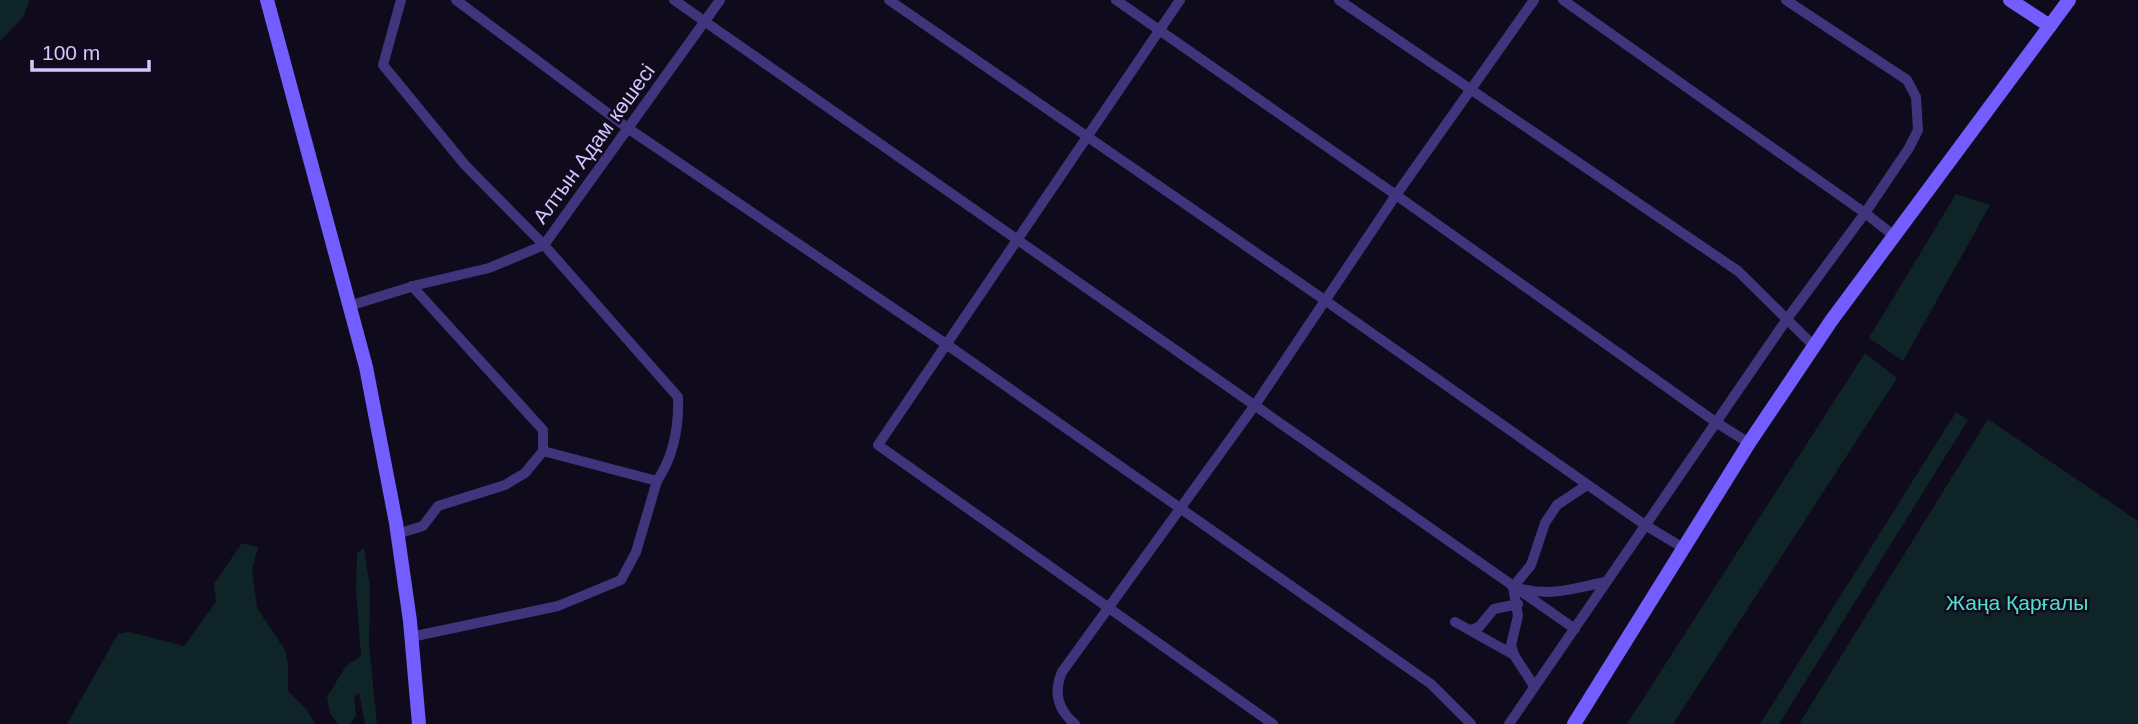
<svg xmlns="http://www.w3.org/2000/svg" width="2138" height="724" font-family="Arial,sans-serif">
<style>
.green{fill:#0e2426}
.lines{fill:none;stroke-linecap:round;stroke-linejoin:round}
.street{stroke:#40357d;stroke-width:10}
.secondary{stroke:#745dff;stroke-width:14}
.labels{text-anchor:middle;stroke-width:5;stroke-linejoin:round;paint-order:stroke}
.street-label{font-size:21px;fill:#d3c6ff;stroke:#100b1c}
.park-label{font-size:21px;fill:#51e0cd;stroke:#100b1c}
</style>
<rect width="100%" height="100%" fill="#100b1c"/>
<!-- green -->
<g class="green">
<path d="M0,0H30L23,17L0,41Z"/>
<path d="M1956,194L1990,205L1903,361L1869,338Z"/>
<path d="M1865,353L1897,378L1673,724H1627Z"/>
<path d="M1956,412L1968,420L1779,724H1760Z"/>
<path d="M1988,419L2138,521V724H1799Z"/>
<path d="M242,543L258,547L252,571L257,608L285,650L288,664V691L307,710L315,724H67L118,634L129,632L184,646L216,602L214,584Z"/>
<path d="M364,548L370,588L369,645L377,724H365L359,693L354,696L356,716L350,724H338L330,713L327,697L346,666L361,656L356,588L357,553Z"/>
</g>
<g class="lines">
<!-- street -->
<g class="street">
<path d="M401,0L383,65L465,165L544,245L678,397C679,426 673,457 657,481L543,451"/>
<path d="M456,0L629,129L946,344L1431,684L1471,724"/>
<path d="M674,0L1575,629"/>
<path d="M889,0L1326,301L1645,525L1685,549"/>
<path d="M1116,0L1396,195L1717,423L1749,443"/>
<path d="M1180,0L878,445L1273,724"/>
<path d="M1339,0L1738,271L1815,347"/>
<path d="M1563,0L1865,213L1893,235"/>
<path d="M349,306L417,285L489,268L544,245L720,0"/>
<path d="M397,534L423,526L438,506L505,485L525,473L543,451V430L412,286"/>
<path d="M1513,587L1531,565L1545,523L1557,505L1587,485"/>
<path d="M1455,622L1514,655"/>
<path d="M1470,630L1479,627L1494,609L1518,604"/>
<path d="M411,637L558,606L621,580L636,552L657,481"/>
<path d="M1534,686L1514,655L1511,645L1518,616L1513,587C1552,597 1567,590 1605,582"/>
<path d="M1075,724C1058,710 1053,693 1062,672L1255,405L1396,195L1534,0"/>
<path d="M1509,724L1787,319L1865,213L1909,148L1918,130L1916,97L1907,80L1786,0"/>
</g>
<!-- secondary -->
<g class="secondary">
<path d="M267,0L366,367L396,523L410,621L419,724"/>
<path d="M2010,0L2050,26"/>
<path d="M1574,724L1749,443L1831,321L2069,0"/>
</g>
</g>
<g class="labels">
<!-- street labels -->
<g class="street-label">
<text transform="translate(594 144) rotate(-54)" y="7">Алтын Адам көшесі</text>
</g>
<!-- park labels -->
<g class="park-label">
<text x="2017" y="610">Жаңа Қарғалы</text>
</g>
</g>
<!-- scale -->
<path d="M32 60v10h117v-10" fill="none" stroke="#d3c6ff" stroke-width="3.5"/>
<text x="42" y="60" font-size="21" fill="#d3c6ff" stroke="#100b1c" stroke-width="5" paint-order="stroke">100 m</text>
</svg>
